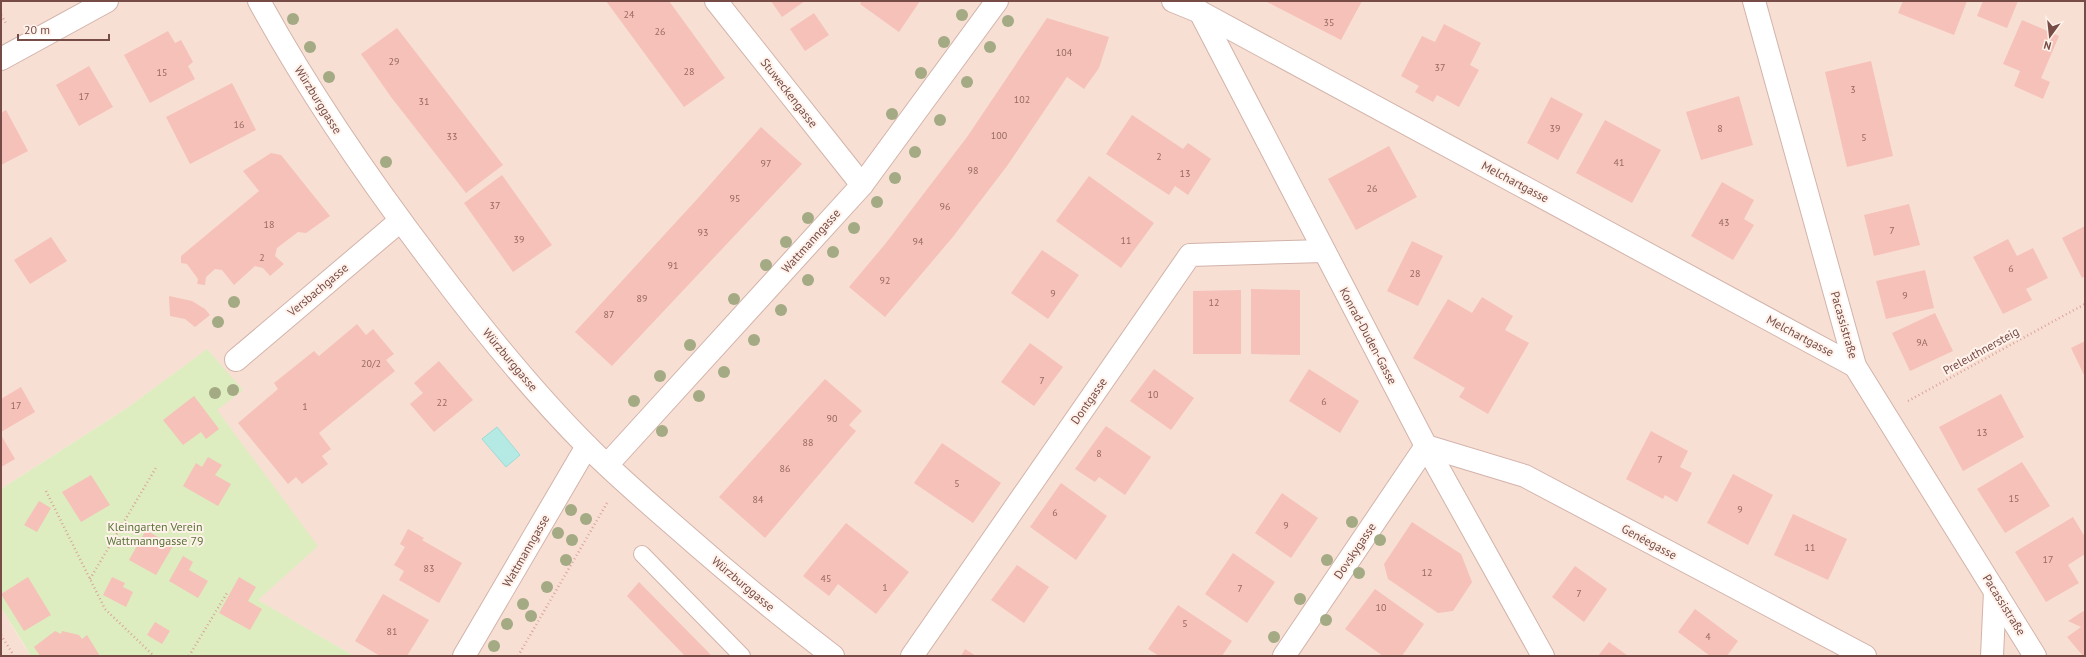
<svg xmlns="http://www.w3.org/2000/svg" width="2086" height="657" font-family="'PT Sans',sans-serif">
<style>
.residential{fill:#f8dfd3}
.green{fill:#ddedc0}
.water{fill:#b5e9e4;stroke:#9adcd6}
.building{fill:#f6c1b8}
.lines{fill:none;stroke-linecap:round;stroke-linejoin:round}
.service-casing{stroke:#d2b3aa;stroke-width:18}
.minor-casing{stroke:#d2b3aa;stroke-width:24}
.path{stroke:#dba49b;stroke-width:2.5;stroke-dasharray:1 3;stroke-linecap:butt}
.service{stroke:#fff;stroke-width:16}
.minor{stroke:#fff;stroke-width:22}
.tree{fill:#a3aa84}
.labels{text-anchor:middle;stroke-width:4;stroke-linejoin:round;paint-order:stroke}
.number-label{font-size:10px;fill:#986962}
.street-label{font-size:12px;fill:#784c46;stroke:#fff2eb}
.park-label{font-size:12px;fill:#587338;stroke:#fff2eb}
</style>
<rect width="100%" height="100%" fill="#feede2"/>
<!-- residential -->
<g class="residential">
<path d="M1,1H2085V656H354L257,600L238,439L201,389L198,356L127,408L1,489Z"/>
<path d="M1,607L23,644L31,656H1Z"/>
</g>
<!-- green -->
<path class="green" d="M207,349L243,390L217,410L318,546L258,600L354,656H31L1,607V489L127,408Z"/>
<!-- water -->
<path class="water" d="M497,427L520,455L506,467L482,439Z"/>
<!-- building -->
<g class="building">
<path d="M606,1H669L725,78L684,107Z"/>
<path d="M771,1H805L782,17Z"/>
<path d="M862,1H920L899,32L860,4Z"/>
<path d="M1265,1H1362L1341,40Z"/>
<path d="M1903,1H1967L1954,35L1898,13Z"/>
<path d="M1983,1H2018L2007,28L1977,16Z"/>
<path d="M814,13L829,35L805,51L790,29Z"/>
<path d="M1047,18L1109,37L1099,68L1084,89L1067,77L1007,166L952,238L885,317L849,287L886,243L967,137Z"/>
<path d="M2022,20L2059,36L2041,78L2050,82L2043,99L2014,86L2020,71L2003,64Z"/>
<path d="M1444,24L1481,43L1470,65L1479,70L1459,107L1437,95L1433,102L1415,92L1419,86L1401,76L1422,36L1435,42Z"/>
<path d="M397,28L503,165L466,193L391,97L361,54Z"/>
<path d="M168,31L175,43L181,40L193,62L188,66L195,79L150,103L124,55Z"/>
<path d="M1871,61L1893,156L1847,167L1825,72Z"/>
<path d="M89,66L113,107L79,126L56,85Z"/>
<path d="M232,83L256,130L190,164L166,117Z"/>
<path d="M1739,96L1753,145L1701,160L1686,112Z"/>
<path d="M1551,97L1583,114L1558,160L1527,143Z"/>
<path d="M6,110L28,151L1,165V113Z"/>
<path d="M1132,115L1183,149L1188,143L1211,159L1188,195L1175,186L1169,195L1106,154Z"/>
<path d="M1605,120L1661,150L1632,203L1576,173Z"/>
<path d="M761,127L802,164L612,366L575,332L699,197Z"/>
<path d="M1389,146L1417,197L1356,230L1328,179Z"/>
<path d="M271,153L281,155L330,216L306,233L298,232L277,248L275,256L284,264L270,276L263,268L255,266L234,285L222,270L215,269L206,277L205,285L197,284L198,279L187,264L181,263V256L259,191L243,171Z"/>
<path d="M502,175L552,245L513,272L464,203Z"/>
<path d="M1089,176L1154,223L1121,268L1056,221Z"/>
<path d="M1722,182L1754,200L1744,219L1754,225L1733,260L1691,236Z"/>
<path d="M1909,204L1920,245L1874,256L1864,215Z"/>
<path d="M2085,226V276L2082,278L2062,238Z"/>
<path d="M51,237L67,261L30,284L14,260Z"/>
<path d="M2008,239L2017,256L2033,248L2048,278L2026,289L2032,300L2003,314L1973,257Z"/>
<path d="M1412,241L1443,256L1418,306L1387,291Z"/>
<path d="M1042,250L1079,275L1048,319L1011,293Z"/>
<path d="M1925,270L1934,308L1886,319L1876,281Z"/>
<path d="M1251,289L1300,290V355L1251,354Z"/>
<path d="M1241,290V354H1193V291Z"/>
<path d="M169,296L192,301L205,309L210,315L195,327L185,319L170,316Z"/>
<path d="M1482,297L1513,316L1505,330L1529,343L1488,414L1459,397L1465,388L1413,358L1448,299L1472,313Z"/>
<path d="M1935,313L1953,351L1910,371L1892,333Z"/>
<path d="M357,324L366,335L373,329L394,354L386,360L395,371L319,433L331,449L322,456L328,464L302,484L296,477L288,484L238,423L278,389L274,383L314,351L319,356Z"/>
<path d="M2085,341V377L2071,348Z"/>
<path d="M1030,343L1063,367L1034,406L1001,382Z"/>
<path d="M439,361L473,400L434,432L410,404L423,393L414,383Z"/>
<path d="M1154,369L1194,398L1171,430L1130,401Z"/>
<path d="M1309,369L1359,401L1340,433L1289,401Z"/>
<path d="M825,379L862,411L849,425L856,431L765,538L719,497Z"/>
<path d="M21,387L35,412L1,432V399Z"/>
<path d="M2001,394L2024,437L1963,471L1939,427Z"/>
<path d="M194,396L219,429L206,439L201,432L183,445L163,420Z"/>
<path d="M1106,426L1151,457L1125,495L1099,477L1095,482L1075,469Z"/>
<path d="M1651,431L1688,451L1680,467L1692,473L1677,502L1665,495L1663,499L1626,479Z"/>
<path d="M1,435L15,459L1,467Z"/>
<path d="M942,443L1001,483L973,523L914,483Z"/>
<path d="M208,457L222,465L215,475L231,484L218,506L183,486L196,463L202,467Z"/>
<path d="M2022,462L2050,506L2005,533L1977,489Z"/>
<path d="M1733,474L1773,495L1748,545L1707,523Z"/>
<path d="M91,475L110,505L81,522L62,492Z"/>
<path d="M1061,483L1107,516L1076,560L1030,527Z"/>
<path d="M1282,493L1318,518L1291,558L1255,533Z"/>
<path d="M39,501L51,508L37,532L24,525Z"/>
<path d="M1793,514L1847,539L1828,580L1774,555Z"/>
<path d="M2073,517L2085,537V554L2068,565L2079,583L2046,602L2015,552Z"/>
<path d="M1412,522L1461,554L1472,582L1453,611L1438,613L1388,579L1384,564Z"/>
<path d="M846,523L909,572L876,614L838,584L829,596L803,576Z"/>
<path d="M408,529L424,538L422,540L462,563L439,603L399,580L404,571L394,565L405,547L400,544Z"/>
<path d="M146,530L173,546L156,575L129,560Z"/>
<path d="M1233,553L1275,582L1247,623L1205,594Z"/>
<path d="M183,556L193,562L189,570L208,581L198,598L169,581Z"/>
<path d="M1017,565L1049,587L1024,623L991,600Z"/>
<path d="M1575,566L1607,589L1584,622L1552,597Z"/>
<path d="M28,577L51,615L24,631L1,594Z"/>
<path d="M112,577L125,583L123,587L133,592L126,607L103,595Z"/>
<path d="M239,577L256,587L248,601L262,609L250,630L219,613Z"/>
<path d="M639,582L712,656H685L627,596Z"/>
<path d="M1375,589L1424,624L1402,656H1383L1345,629Z"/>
<path d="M383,594L429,620L407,656H380L355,641Z"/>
<path d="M1178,605L1232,641L1222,656H1159L1148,649Z"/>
<path d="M1695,609L1738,641L1727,656H1710L1678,632Z"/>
<path d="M2085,610V656H2083L2067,637L2081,627L2068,621Z"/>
<path d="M155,622L170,631L162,644L147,635Z"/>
<path d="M55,631L61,634L62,631L79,635L82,639L87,635L100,656H40L34,647Z"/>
<path d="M1609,642L1628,656H1598Z"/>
<path d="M965,649L976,656H961Z"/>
</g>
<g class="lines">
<!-- service casing -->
<g class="service-casing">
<path id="service" d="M642,554L742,656"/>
</g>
<!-- minor casing -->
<g class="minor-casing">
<g id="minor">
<path d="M259,1C310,94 370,181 434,265C482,329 532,391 588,447C616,475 646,501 676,527C727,572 779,615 833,656"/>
<path d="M716,1L862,185"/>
<path d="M1173,1L1200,12L1855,366"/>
<path d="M1754,1L1855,366L2035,656"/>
<path d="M1200,12L1426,446L1543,656"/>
<path d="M1,59L107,1"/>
<path d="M236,360L400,221"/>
<path d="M607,465L862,185L997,1"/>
<path d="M464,656L587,446"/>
<path d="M912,656L1190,255L1324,251"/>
<path d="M1284,656L1426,446L1525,476L1865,656"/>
<path d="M1992,656L1995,591"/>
</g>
</g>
<!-- path -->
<g class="path">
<path d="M1,15L7,25"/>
<path d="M1908,401L2085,304"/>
<path d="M46,491L105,609L154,656"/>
<path d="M90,579L157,466"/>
<path d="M1,635L14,656"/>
<path d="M189,656L227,593"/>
<path d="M518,656L607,503"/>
</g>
<!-- service -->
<use href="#service" class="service"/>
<!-- minor -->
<use href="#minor" class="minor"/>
</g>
<!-- trees -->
<g class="tree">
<circle cx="962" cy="15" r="6"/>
<circle cx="293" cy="19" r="6"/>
<circle cx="1008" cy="21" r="6"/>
<circle cx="944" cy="42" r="6"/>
<circle cx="310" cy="47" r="6"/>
<circle cx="990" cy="47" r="6"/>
<circle cx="921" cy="73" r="6"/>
<circle cx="329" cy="77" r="6"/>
<circle cx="967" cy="82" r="6"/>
<circle cx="892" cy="114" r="6"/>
<circle cx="940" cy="120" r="6"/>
<circle cx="915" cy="152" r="6"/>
<circle cx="386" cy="162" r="6"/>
<circle cx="895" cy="178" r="6"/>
<circle cx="877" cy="202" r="6"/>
<circle cx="808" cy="218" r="6"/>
<circle cx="854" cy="228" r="6"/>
<circle cx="786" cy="242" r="6"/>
<circle cx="833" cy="252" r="6"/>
<circle cx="766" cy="265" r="6"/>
<circle cx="808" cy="280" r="6"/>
<circle cx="734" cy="299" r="6"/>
<circle cx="234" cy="302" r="6"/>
<circle cx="781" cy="310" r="6"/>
<circle cx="218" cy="322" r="6"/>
<circle cx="754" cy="340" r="6"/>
<circle cx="690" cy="345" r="6"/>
<circle cx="724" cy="372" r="6"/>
<circle cx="660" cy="376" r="6"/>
<circle cx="233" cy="390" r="6"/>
<circle cx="215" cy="393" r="6"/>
<circle cx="699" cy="396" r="6"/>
<circle cx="634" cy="401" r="6"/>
<circle cx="662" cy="431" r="6"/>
<circle cx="571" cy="510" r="6"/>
<circle cx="586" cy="519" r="6"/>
<circle cx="1352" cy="522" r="6"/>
<circle cx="558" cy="533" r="6"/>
<circle cx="572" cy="540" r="6"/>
<circle cx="1380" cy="540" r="6"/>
<circle cx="566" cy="560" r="6"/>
<circle cx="1327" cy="560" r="6"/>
<circle cx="1359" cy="573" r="6"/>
<circle cx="547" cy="587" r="6"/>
<circle cx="1300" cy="599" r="6"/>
<circle cx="523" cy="604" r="6"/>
<circle cx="531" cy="616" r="6"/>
<circle cx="1326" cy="620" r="6"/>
<circle cx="507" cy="624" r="6"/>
<circle cx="1274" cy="637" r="6"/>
<circle cx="494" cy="646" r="6"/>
</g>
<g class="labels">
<!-- number labels -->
<g class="number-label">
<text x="629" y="18">24</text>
<text x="1329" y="26">35</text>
<text x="660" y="35">26</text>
<text x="1064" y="56">104</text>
<text x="394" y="65">29</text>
<text x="1440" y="71">37</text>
<text x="689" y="75">28</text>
<text x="162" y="76">15</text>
<text x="1853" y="93">3</text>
<text x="84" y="100">17</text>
<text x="1022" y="103">102</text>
<text x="424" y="105">31</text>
<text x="239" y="128">16</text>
<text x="1555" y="132">39</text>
<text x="1720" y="132">8</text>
<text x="999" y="139">100</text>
<text x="452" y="140">33</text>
<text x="1864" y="141">5</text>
<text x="1159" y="160">2</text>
<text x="1619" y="166">41</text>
<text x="766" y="167">97</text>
<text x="973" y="174">98</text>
<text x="1185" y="177">13</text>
<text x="1372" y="192">26</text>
<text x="735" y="202">95</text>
<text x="495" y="209">37</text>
<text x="945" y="210">96</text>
<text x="1724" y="226">43</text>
<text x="269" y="228">18</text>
<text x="1892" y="234">7</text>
<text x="703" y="236">93</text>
<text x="519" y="243">39</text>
<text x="1126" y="244">11</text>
<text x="918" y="245">94</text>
<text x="262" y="261">2</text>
<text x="673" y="269">91</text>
<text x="2011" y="272">6</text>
<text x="1415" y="277">28</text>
<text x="885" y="284">92</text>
<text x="1053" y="297">9</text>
<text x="1905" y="299">9</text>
<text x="642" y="302">89</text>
<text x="1214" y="306">12</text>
<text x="609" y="318">87</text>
<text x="1922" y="346">9A</text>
<text x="371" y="367">20/2</text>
<text x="1042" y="384">7</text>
<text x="1153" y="398">10</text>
<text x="1324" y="405">6</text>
<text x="442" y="406">22</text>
<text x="16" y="409">17</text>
<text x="305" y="410">1</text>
<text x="832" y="422">90</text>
<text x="1982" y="436">13</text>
<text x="808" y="446">88</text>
<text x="1099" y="457">8</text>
<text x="1660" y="463">7</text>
<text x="785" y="472">86</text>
<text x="957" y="487">5</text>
<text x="2014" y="502">15</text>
<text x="758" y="503">84</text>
<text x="1740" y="513">9</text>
<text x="1055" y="516">6</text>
<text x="1286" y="529">9</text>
<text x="1810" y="551">11</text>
<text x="2048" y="563">17</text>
<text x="429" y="572">83</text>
<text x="1427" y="576">12</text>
<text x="826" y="582">45</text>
<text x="885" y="591">1</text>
<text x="1240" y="592">7</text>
<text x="1579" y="597">7</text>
<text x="1381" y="611">10</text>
<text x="1185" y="627">5</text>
<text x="392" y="635">81</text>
<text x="1708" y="640">4</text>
</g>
<!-- street labels -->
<g class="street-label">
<text transform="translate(789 93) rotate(52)" y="4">Stuweckengasse</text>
<text transform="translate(318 100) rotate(58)" y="4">Würzburggasse</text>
<text transform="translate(1515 182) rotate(28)" y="4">Melchartgasse</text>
<text transform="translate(811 241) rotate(-48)" y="4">Wattmanngasse</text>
<text transform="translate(318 290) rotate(-40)" y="4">Versbachgasse</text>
<text transform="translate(1844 325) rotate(74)" y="4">Pacassistraße</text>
<text transform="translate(1368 336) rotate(62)" y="4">Konrad-Duden-Gasse</text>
<text transform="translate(1800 336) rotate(28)" y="4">Melchartgasse</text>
<text transform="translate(1981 351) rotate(-29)" y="4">Preleuthnersteig</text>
<text transform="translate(510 360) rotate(50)" y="4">Würzburggasse</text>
<text transform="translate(1089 401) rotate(-55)" y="4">Dontgasse</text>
<text transform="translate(1649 542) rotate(28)" y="4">Genéegasse</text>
<text transform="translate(526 551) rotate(-60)" y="4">Wattmanngasse</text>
<text transform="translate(1355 551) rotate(-56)" y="4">Dovskygasse</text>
<text transform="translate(743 584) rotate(40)" y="4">Würzburggasse</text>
<text transform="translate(2004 605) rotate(58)" y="4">Pacassistraße</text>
</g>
<!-- park labels -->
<g class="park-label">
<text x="155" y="531">Kleingarten Verein<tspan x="155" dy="14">Wattmanngasse 79</tspan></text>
</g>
</g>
<!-- border -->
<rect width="2086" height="657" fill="none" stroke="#784c46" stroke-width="4"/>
<!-- north arrow -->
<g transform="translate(2050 36) rotate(195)" stroke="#fff2eb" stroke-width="3" paint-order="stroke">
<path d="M0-3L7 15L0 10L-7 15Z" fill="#784c46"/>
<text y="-6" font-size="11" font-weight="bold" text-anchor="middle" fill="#784c46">N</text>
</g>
<!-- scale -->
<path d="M18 34v6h91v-6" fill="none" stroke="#784c46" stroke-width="2"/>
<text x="24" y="34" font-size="12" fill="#784c46" stroke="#fff2eb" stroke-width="3" paint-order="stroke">20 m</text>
</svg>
